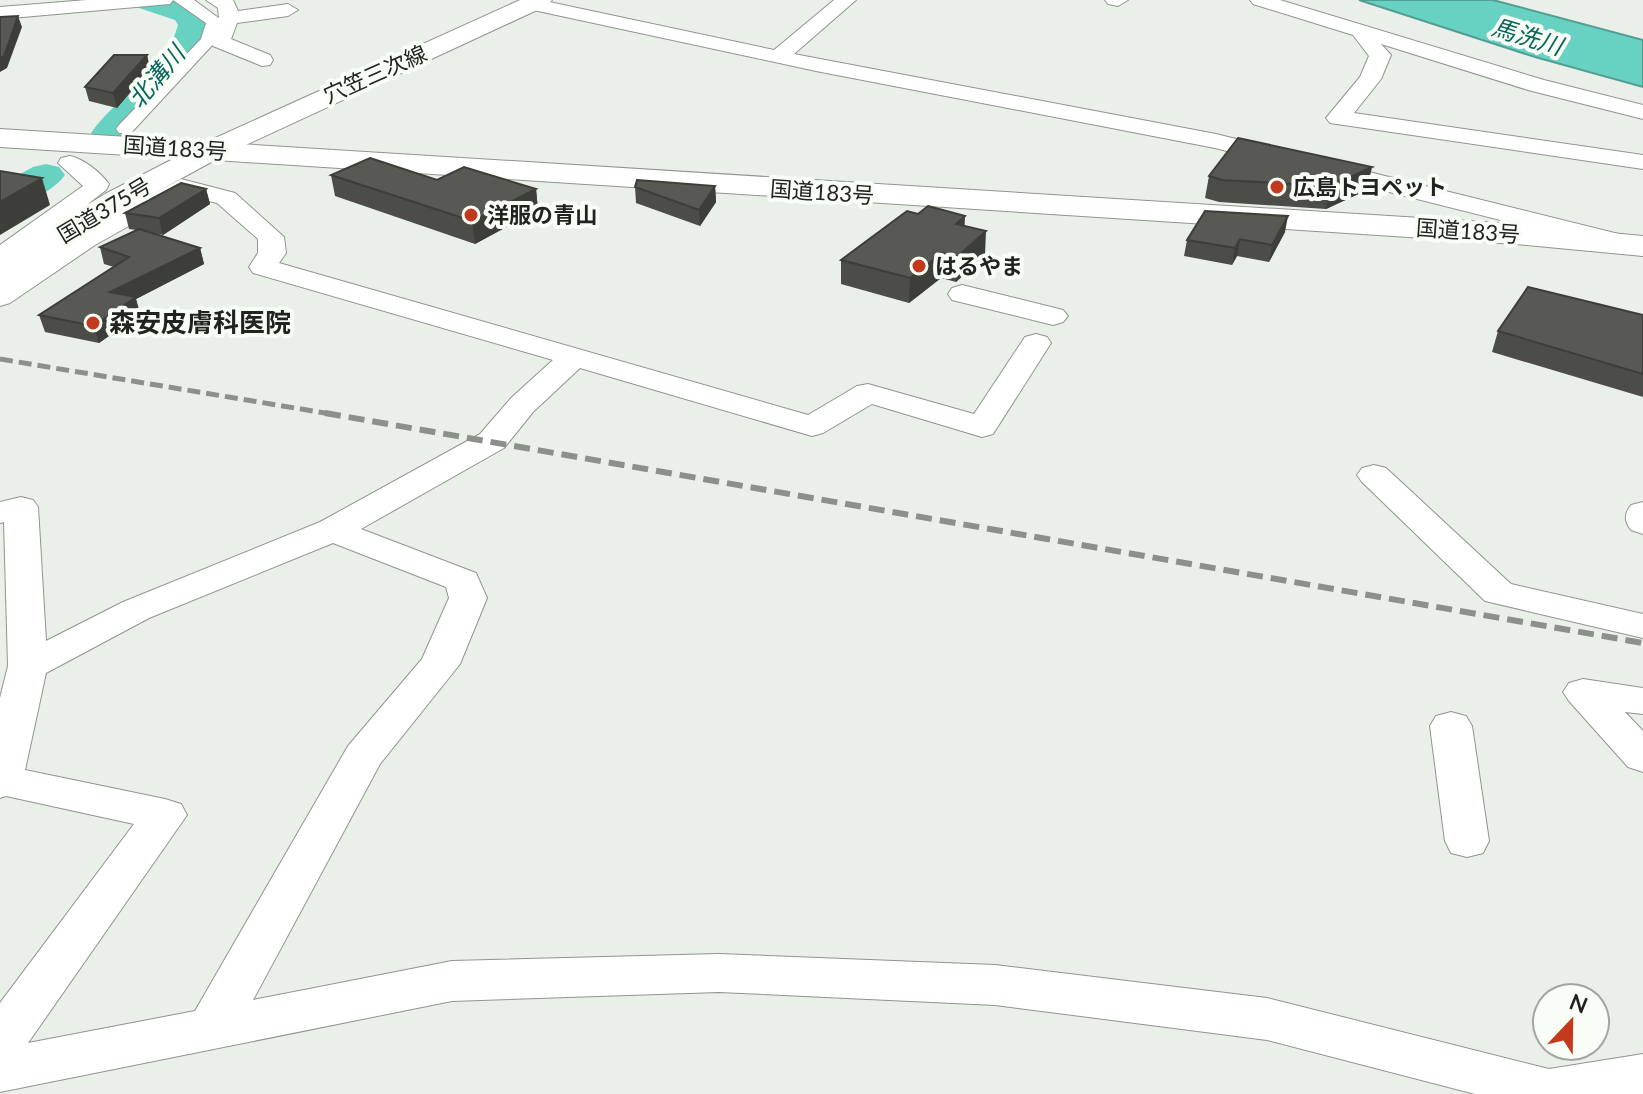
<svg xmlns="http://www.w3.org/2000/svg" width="1643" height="1094" font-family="Lato,'Noto Sans JP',sans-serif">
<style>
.water{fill:#67d2c2;stroke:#529e92;stroke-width:2}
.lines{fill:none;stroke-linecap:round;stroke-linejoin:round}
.river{fill:#67d2c2;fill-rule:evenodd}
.pedestrian-casing{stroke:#8f958e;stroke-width:2}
.minor-casing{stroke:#8f958e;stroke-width:2}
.secondary-casing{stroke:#8f958e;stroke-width:2}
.trunk-casing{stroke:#8f958e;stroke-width:2}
.pedestrian{fill:#fff;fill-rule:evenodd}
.minor{fill:#fff;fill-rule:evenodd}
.secondary{fill:#fff;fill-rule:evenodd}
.trunk{fill:#fff;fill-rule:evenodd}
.rail-far1{stroke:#8c908b;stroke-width:5;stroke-dasharray:13 6;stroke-linecap:butt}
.rail{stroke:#8c908b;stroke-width:6;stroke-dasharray:16 8;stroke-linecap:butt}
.wall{fill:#4c4d47}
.shaded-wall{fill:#3e3e39}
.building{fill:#585952;stroke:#3e3e39;stroke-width:2}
.poi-dot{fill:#c3391d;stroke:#f8fdf6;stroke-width:3}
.labels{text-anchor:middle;stroke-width:8;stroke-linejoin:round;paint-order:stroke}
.far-street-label{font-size:22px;fill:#212321;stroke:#f8fdf6}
.far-poi-label{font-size:22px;font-weight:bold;fill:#212321;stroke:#f8fdf6;text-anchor:start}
.far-water-label{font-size:24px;font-style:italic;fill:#07655a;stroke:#f8fdf6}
.poi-label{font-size:26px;font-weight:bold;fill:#212321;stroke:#f8fdf6;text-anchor:start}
</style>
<rect width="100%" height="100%" fill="#eaf0e9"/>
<!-- water -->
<path class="water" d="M1359,0H1493L1643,40V87L1535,57Z"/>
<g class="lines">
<!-- river -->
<g class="river">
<path d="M128,0H173L198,8L208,25C204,46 140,130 121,141C113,145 105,142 97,140L91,133C116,97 167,69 178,25L175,20L133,6Z"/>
<path d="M46,164L59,167L65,175C52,193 21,206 0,211V185L33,167Z"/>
</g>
<!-- pedestrian casing -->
<g class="pedestrian-casing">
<path id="pedestrian" d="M173,0H194L220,19L222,22L217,40L131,133H119L116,129L119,125L201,39L206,23Z"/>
</g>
<!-- minor casing -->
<g class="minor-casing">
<g id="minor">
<path d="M87,0H173L170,4L0,19V7Z"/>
<path d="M206,0H233L238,11L288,4L298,10L288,16L237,23L231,39L270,55L273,60L270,65L262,66L213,46L210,42L219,18L218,8Z"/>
<path d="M524,0H540L774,50L834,0H856L794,54L1216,134L1643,240V256L1215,148L816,71L524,8L521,4Z"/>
<path d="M1105,0H1128L1118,6L1108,4Z"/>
<path d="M1250,0H1280L1544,80L1643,105V119L1528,90L1381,44L1391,55L1381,79L1354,113L1643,155V169L1330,123L1326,118L1360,77L1369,56L1353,35L1253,4Z"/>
<path d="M70,156C84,159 100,172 109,184L106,190L10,264L0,266V245L83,186L58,163L61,158Z"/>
<path d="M181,179L235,193L284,237L286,253L279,263L808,415L857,386L868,384L974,414L1025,337L1036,334L1047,337L1051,343L993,434L982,437L872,404L823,433L812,436L580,368L533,412L504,448L361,529L476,573L487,598L460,664L380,764L253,1000L452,961L719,954L995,965L1267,998L1549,1069L1643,1054V1094H1475L1267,1040L995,1005L719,992L452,1001L0,1092V1003L134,824L6,796L0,798V698L8,666L4,522L0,523V502L21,497L33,500L38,507L46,641L123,602L320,522L480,434L511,398L553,360L253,273L249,267L258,253V239L217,203L184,195L95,245L10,303L0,306V284L77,233ZM333,543L446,587L449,598L422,659L348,746L195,1011L28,1043L187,815L181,804L165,799L25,770L46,673L149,618Z"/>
<path d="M962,285L1063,310L1068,316L1063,322L1053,325L952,300L948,294L952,288Z"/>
<path d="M1374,465L1386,468L1511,584L1643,614V638L1485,601L1362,482L1357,475L1362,468Z"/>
<path d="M1643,502V534L1631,530C1624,521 1624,514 1631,505Z"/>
<path d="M1583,679L1643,688V714L1625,712L1643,731V772L1628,767L1569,701L1563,692L1569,683Z"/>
<path d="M1451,712L1466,716L1472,726L1489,841L1483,853L1467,857L1451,853L1445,841L1430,726L1436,716Z"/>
</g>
</g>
<!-- secondary casing -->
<g class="secondary-casing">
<path id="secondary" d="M520,0H552L548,5L222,156L212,159L202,156L197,150L202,144Z"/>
</g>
<!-- trunk casing -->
<g class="trunk-casing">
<path id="trunk" d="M0,129L1516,224L1643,236V256L1516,244L215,160L127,208L12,281L0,284V259L105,194L175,158L0,147Z"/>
</g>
<!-- pedestrian -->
<use href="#pedestrian" class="pedestrian"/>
<!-- minor -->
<use href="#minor" class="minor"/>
<!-- secondary -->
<use href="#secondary" class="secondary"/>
<!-- trunk -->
<use href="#trunk" class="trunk"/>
<!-- rail-far1 -->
<path class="rail-far1" d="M0,359L337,415"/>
<!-- rail -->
<path class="rail" d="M325,413L1643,643"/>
</g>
<!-- wall -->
<g class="wall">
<path d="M147,55L150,69L117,108L89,101L85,87Z"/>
<path d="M331,175L437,180L536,189L538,210L475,244L335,196Z"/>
<path d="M1209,176L1367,190L1326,209L1219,202L1205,198Z"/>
<path d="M715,186L716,202L700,226L636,203L635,187Z"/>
<path d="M206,189L210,204L163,235L152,233L200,248L204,264L136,299L140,314L99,343L45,332L39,315L114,267L104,264L100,247L136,230L129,229L125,213Z"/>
<path d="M965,226L985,255L956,282L941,278L909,303L841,284V260Z"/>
<path d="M1285,232L1269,262L1237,256L1232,265L1184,256L1187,240Z"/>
<path d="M1643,315V397L1492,352L1498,331Z"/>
</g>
<!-- shaded-wall -->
<g class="shaded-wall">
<path d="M18,16L22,27L7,68L0,72V58Z"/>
<path d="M147,55L150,69L117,108L113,93Z"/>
<path d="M1372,167L1367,190L1326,209L1331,186Z"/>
<path d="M42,178L50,205L0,235V202Z"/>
<path d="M715,186L716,202L700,226L699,210Z"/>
<path d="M206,189L210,204L163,235L159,218Z"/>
<path d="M536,189L538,210L475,244L472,221Z"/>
<path d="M965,216L964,240L956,224Z"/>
<path d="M1288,216L1285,232L1269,262L1272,245Z"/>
<path d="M986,231L985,255L956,282L957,257Z"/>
<path d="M1240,239L1237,256L1232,265L1235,248Z"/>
<path d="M200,248L204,264L136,299L140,314L99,343L93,326L110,292Z"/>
<path d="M942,253L941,278L909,303L910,278Z"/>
</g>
<!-- building -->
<g class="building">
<path d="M18,16L4,56L0,58V17Z"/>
<path d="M114,55H147L113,93L85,87Z"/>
<path d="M1238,138L1372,167L1331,186L1222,180L1209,176Z"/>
<path d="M370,158L437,180L464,167L536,189L472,221L331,175Z"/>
<path d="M0,171L42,178L0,202Z"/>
<path d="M637,180L715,186L699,210L635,187Z"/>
<path d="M181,183L206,189L159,218L125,213Z"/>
<path d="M928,206L965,216L956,224L986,231L957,257L942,253L910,278L841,260L907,211L918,214Z"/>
<path d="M1205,211L1288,216L1272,245L1240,239L1235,248L1187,240Z"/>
<path d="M139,229L200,248L110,292L136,297L93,326L39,315L129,257L100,247Z"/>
<path d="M1528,287L1643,315V374L1498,331Z"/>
</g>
<!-- markers -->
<g class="poi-dot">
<circle cx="1277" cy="187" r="8"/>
<circle cx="471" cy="215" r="8"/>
<circle cx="919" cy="266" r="8"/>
<circle cx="93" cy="323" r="8"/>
</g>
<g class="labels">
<!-- far-street labels -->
<g class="far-street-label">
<text transform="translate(375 74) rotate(-24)" y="8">穴笠三次線</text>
<text transform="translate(175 148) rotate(4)" y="8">国道183号</text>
<text transform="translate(822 192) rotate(4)" y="8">国道183号</text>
<text transform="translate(104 210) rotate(-31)" y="8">国道375号</text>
<text transform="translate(1468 231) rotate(4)" y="8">国道183号</text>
</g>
<!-- far-poi labels -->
<g class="far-poi-label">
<text x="1293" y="195">広島トヨペット</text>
<text x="487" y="223">洋服の青山</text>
<text x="935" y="274">はるやま</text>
</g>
<!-- far-water labels -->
<g class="far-water-label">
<text transform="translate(1527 37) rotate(17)" y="8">馬洗川</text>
<text transform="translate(157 77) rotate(-50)" y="8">北溝川</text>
</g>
<!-- poi labels -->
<g class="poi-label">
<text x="109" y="332">森安皮膚科医院</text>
</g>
</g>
<!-- north arrow -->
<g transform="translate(1571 1022) rotate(22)"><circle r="38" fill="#f8fdf6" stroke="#a2a6a1" stroke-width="2"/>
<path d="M0-6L14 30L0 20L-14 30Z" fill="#c3391d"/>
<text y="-12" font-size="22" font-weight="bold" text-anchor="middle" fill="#212321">N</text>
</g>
</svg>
